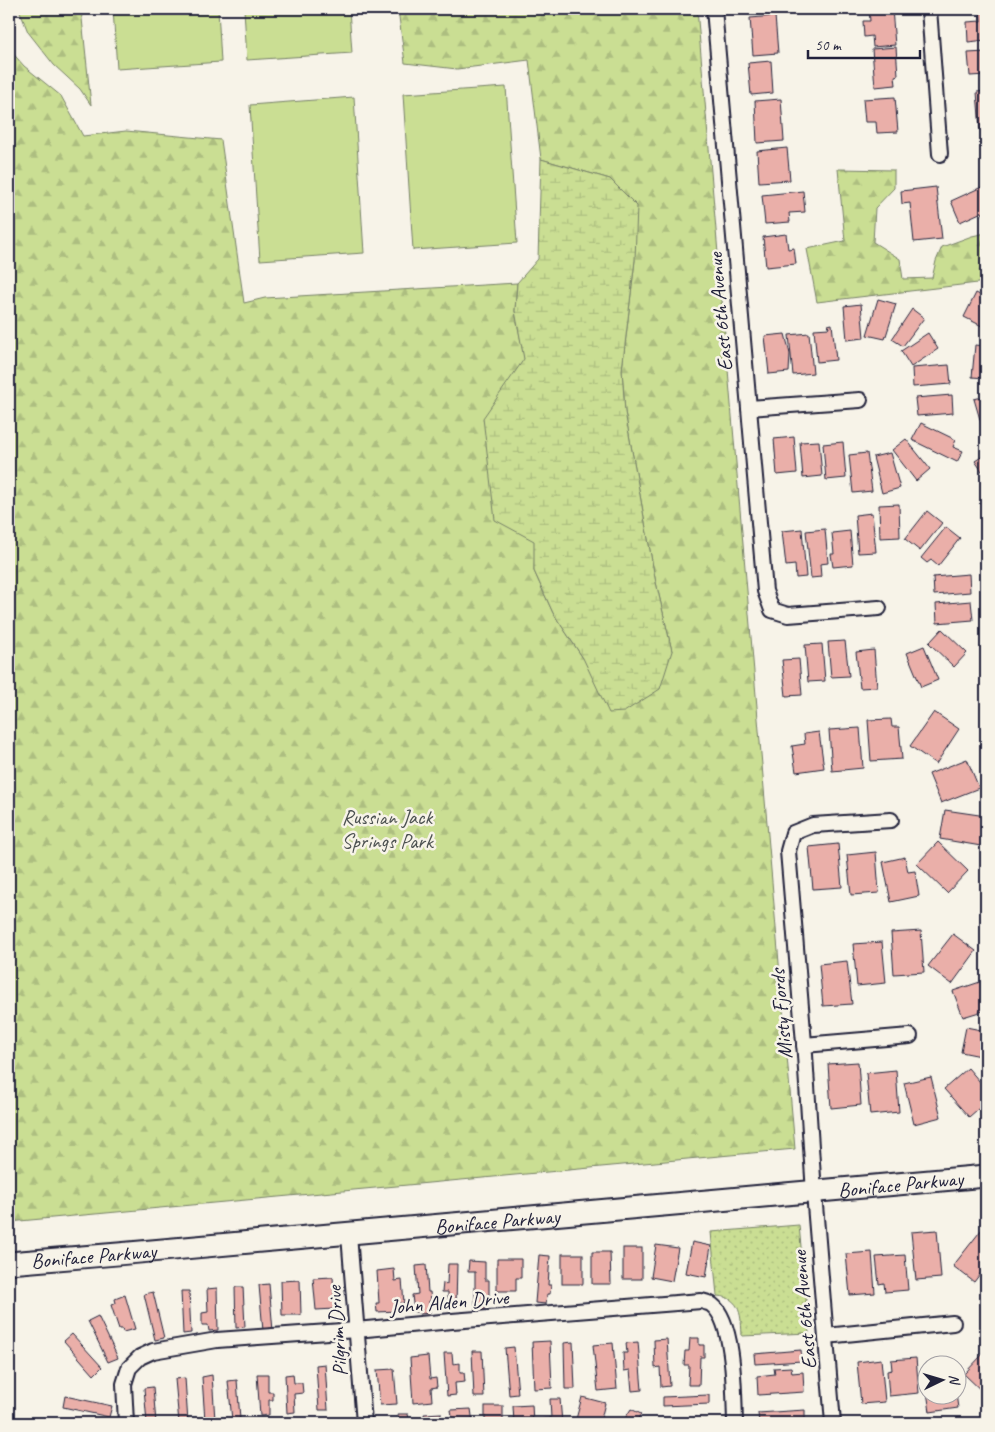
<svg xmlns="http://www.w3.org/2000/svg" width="995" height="1432" font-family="Caveat,sans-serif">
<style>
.green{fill:url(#green-dots);stroke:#768067}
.forest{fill:url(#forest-firs);stroke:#768067}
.wetland{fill:url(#wetland-marsh);stroke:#768067}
.pitch{fill:#cade93;stroke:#768067}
.building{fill:#eaafa9;stroke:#22223b}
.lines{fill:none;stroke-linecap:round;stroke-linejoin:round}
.minor-casing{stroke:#22223b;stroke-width:18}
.primary-casing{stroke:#22223b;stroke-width:25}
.minor{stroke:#f7f3e8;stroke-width:14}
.primary{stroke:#f7f3e8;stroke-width:21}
.labels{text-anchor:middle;stroke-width:5;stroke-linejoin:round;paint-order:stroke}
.street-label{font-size:21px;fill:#22223b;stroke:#f7f3e8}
.park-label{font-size:21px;fill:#4c5151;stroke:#f7f3e8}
</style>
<defs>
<pattern id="green-dots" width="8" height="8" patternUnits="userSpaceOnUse" patternTransform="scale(1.25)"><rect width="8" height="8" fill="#cade93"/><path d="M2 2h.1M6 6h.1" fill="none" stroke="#adbe80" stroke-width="1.8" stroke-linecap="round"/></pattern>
<pattern id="forest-firs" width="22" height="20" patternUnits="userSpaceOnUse" patternTransform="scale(1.25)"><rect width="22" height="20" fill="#cade93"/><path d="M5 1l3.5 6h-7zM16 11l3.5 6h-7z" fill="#adbe80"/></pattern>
<pattern id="wetland-marsh" width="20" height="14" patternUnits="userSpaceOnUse" patternTransform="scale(1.25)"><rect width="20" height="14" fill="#cade93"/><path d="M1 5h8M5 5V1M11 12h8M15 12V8" fill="none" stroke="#adbe80"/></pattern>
</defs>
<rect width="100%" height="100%" fill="#f7f3e8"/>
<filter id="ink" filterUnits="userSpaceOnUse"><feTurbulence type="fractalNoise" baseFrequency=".02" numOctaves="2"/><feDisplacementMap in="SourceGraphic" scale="10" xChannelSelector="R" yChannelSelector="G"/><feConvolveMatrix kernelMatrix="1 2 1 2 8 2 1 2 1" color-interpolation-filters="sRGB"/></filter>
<g filter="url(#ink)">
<!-- green -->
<path class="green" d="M799,1225L809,1333L742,1336C741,1318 742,1297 717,1296L711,1232Z"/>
<!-- forest -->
<g class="forest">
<path d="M19,9H81L91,105L80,89L54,65L28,32Z"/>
<path d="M398,9H697L795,1149L9,1222V49L24,66L61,96L83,136L126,131L221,140L244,303L265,298L517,283L515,311L525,362L535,541L534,571L553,613L583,658L672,651L655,578L625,412L622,370L635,260L610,179L541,159L529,60L457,69L405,63Z"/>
<path d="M838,169L894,170V188L875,208L873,242L900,259L903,279L932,278L936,261L942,247L972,236L986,233V282L817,302L807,249L845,241Z"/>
</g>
<!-- wetland -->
<path class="wetland" d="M541,159L610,179L637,206L635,260L622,370L625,412L655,578L672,651L660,689L624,712L609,713L583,658L553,613L534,571V541L495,520L483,418L524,359L515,311L517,283L538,259Z"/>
<!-- pitch -->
<g class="pitch">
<path d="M113,9H218L221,62L117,69Z"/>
<path d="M244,9H349L352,53L247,60Z"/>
<path d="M506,87L517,243L413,250L403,94Z"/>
<path d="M354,97L364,253L260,260L250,105Z"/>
</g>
<!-- building -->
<g class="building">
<path d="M744,9H768L745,11Z"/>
<path d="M869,9H892L895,45L873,47L872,36L864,37L863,21H870Z"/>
<path d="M986,9V40L968,42L967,22L981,21L980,10Z"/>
<path d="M775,16L778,53L753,55L750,18Z"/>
<path d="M896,47L898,75L895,76L896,85L875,87L872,49Z"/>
<path d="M986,52V75L970,76L968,53Z"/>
<path d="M771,61L773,93L751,95L748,63Z"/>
<path d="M986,91V128L980,129L977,92Z"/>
<path d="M895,97L898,132L877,133L876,122H865L863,99Z"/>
<path d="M781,99L784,141L757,143L755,101Z"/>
<path d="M787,148L790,180L759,182L757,151Z"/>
<path d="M986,185V219L982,212L960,222L951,201Z"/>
<path d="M936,187L942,239L914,242L910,203L902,204L901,191Z"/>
<path d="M803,191L805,212L789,213L790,222L765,224L762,195Z"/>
<path d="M786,234L788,249L794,248L796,264L766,267L763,237Z"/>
<path d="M976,293L986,298V328L964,317Z"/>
<path d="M878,299L896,304L885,339L867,335Z"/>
<path d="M861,304L864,338L847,340L844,306Z"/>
<path d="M912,309L924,318L903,346L892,339Z"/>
<path d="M832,324L836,360L817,362L814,329L829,328L828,325Z"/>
<path d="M809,333L813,373L793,375L789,335Z"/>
<path d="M928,333L938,349L911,367L901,351Z"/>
<path d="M785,334L790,354L789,372L769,374L765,336Z"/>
<path d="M975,345L986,346V378L972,377Z"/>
<path d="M949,365L951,384L913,387L912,368Z"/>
<path d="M952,395L953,413L917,416L915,398Z"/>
<path d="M986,396V432L984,433L974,399Z"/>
<path d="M921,423L956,440L953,447L963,451L957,462L912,440Z"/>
<path d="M794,437L797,473L777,475L774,439Z"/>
<path d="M906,439L930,469L916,481L892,450Z"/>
<path d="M819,441L822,476L803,478L800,442Z"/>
<path d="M843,442L846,478L826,480L823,444Z"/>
<path d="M867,453L872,491L853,493L849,455Z"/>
<path d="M890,453L900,488L882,493L873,457Z"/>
<path d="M986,454V477L975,461Z"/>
<path d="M899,504L900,537L880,538L879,505Z"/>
<path d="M927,511L942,523L920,551L905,539Z"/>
<path d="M872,513L876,552L858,553L855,515Z"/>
<path d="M986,516V527L982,525Z"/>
<path d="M946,527L960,538L938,566L931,560L927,563L921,558Z"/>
<path d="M802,529L806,577L796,578L795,565L786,566L782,531Z"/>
<path d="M825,529L828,563L820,564L821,577L811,578L806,531Z"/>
<path d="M850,531L853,565L833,567L831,554H834L832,533Z"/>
<path d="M969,574L970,592L934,595L933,577Z"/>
<path d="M971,601L973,620L937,623L936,604Z"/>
<path d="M942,629L967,653L954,667L929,643Z"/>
<path d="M845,641L849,676L831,677L828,642Z"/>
<path d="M822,644L825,681L808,682L805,645Z"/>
<path d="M924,646L938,680L921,687L907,653Z"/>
<path d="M874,650L877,687L860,688L856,652Z"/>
<path d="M799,659L802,695L786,696L782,660Z"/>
<path d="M934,712L959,729L936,764L910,746Z"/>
<path d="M891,719L892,727H899L902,759L871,761L868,720Z"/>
<path d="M860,728L863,768L832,771L829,730Z"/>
<path d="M819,732L824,768L796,772L792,746L805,744L804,734Z"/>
<path d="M967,759L979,788L941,803L929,774Z"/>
<path d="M945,810L986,816L981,846L940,839Z"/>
<path d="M938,842L968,871L947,893L917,864Z"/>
<path d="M838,844L842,887L813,889L809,847Z"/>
<path d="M876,852L879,893L851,895L847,855Z"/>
<path d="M905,857L908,872L915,871L919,896L891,902L883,862Z"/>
<path d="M921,931L924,972L894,974L891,933Z"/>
<path d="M953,934L976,951L952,984L928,966Z"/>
<path d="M882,942L886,983L857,986L853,944Z"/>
<path d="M847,961L852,1004L823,1006L819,964Z"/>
<path d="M986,980V1010L963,1017L953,991Z"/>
<path d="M966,1027L986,1031V1057L961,1052Z"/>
<path d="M858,1062L861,1105L831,1108L828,1064Z"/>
<path d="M968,1068L986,1089V1102L969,1117L944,1089Z"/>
<path d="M896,1070L899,1112L870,1115L866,1073Z"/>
<path d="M931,1077L941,1117L914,1124L904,1083Z"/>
<path d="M986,1224V1266L974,1282L953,1266Z"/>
<path d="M937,1230L941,1278L916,1280L911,1232Z"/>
<path d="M692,1242L711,1246L706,1277L686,1273Z"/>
<path d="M656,1245L678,1248L672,1281L651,1277Z"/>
<rect x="623" y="1248" width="19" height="31"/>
<path d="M592,1252H610L611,1284H592Z"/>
<path d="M872,1252L875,1293L850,1295L846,1254Z"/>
<rect x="562" y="1254" width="21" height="30"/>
<path d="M539,1255L550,1256L548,1285H551L550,1294H547L546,1304L535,1303Z"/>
<path d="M905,1255L908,1290L885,1292L884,1283L879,1284L876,1257Z"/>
<path d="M497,1259H521V1278H516V1291H497Z"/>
<path d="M469,1261L485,1262V1280H489V1296H485V1310H475V1272H468Z"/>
<path d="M448,1264H457L456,1305L448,1304V1292H442L443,1283L447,1284Z"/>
<path d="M426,1265L428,1292H430L431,1301H429L430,1313L420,1314V1312H414L412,1295L418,1294L416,1266Z"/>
<path d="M394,1269L395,1281L402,1280L404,1303H396L397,1311L377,1312L376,1303H379L377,1271Z"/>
<path d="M333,1277L335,1309L316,1310L313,1278Z"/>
<path d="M300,1280L301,1315H282L281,1281Z"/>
<path d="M269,1284L273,1331H263L259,1285Z"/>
<path d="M235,1287H243L245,1327L236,1328Z"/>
<path d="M217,1288L218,1330L209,1331L208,1325H202V1313L208,1312L207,1289Z"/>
<path d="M181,1291H189L191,1333L183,1334Z"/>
<path d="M153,1292L164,1338L155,1340L144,1294Z"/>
<path d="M125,1295L135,1329L123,1332L122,1329H119L111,1305L116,1303L115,1299Z"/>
<path d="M98,1316L118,1358L108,1362L88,1321Z"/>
<path d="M72,1334L102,1367L94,1375L64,1341Z"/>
<path d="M690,1338H699V1345H704V1357H700L699,1385H688L689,1365H684L685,1351H689Z"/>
<path d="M667,1339L670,1386L661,1387L660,1367L655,1368L654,1340Z"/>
<path d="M550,1341L552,1388L534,1389L532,1342Z"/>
<path d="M573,1342L575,1389H565L564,1343Z"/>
<path d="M638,1342L642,1390L632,1391L630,1370L624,1371L623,1353H627L626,1343Z"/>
<path d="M613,1343L617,1389L598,1391L593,1345Z"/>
<path d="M514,1347L518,1394L509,1395L505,1348Z"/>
<path d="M801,1350L802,1361L755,1364L754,1354Z"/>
<path d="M472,1351H482L484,1397H474Z"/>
<path d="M444,1353H452L453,1364L460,1363V1372H464L465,1382L455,1383L456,1395L447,1396Z"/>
<path d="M982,1355L986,1359V1395L964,1374Z"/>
<path d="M428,1356L430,1379L436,1378L437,1387L431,1388L432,1401L413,1403L410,1358Z"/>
<path d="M916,1358L919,1393L889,1396L887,1371L892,1370L891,1360Z"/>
<path d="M881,1359L885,1402L861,1404L857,1362Z"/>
<path d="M325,1364L328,1410H319L316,1365Z"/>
<path d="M791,1367L792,1373L803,1372L804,1392L758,1395L757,1376L775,1374L774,1368Z"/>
<path d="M394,1369L397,1404L380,1405L377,1370Z"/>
<path d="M257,1374H268V1392H273V1400H269V1415L260,1416Z"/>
<path d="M293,1374L294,1383H302L303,1393L294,1394L295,1412L287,1413L285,1375Z"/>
<path d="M212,1375L215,1420L205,1421L202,1377Z"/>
<path d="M185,1378L188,1423H179L175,1379Z"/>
<path d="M925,1378H928V1394H956L958,1408L930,1412Z"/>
<path d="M237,1380L240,1419L232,1420L228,1381Z"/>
<path d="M153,1387L156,1423H147L144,1388Z"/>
<path d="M709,1395V1404L663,1406V1397Z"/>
<path d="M65,1396L112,1406L109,1417L63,1407Z"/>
<path d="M582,1397L605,1403L600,1423H575Z"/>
<path d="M550,1399H560L562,1423H544L543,1419L551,1418Z"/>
<path d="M532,1405L533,1423H514L513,1406Z"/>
<rect x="485" y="1406" width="18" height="17"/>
<path d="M471,1409L473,1423H453L451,1410Z"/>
<path d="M631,1409L641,1414L635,1423H622Z"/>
<path d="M805,1410V1419L787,1420V1423H772V1422L759,1423L758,1413Z"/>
<path d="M441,1413V1423H425L424,1414Z"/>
<path d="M398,1414H408L409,1419H413V1423H399Z"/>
<path d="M699,1420H706L705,1423H698Z"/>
</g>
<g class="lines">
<!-- minor casing -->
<g class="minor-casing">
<g id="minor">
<path d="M714,9L765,591L772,610L788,615L879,608"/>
<path d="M929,9L940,154"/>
<path d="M749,408L860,400"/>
<path d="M804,1045L910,1036"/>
<path d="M349,1235L364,1423"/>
<path d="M826,1336L953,1323"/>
<path d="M126,1423L124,1384L129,1368L140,1357L153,1351L217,1340L356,1330L452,1321L701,1301C705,1302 710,1303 712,1305C735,1322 734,1397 735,1423"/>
<path d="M833,1423L814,1193L805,1055L788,851L793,833L813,825L891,820"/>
</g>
</g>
<!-- primary casing -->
<g class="primary-casing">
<g id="primary">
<path id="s1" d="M9,1263C335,1236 661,1208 986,1176"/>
</g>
</g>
<!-- minor -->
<use href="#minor" class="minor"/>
<!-- primary -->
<use href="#primary" class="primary"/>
</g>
</g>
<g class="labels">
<!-- street labels -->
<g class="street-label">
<text transform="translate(720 312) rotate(-95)" y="7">East 6th Avenue</text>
<text transform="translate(781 1014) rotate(-95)" y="7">Misty Fjords</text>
<text dy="7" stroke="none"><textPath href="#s1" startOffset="895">Boniface Parkway</textPath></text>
<text dy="7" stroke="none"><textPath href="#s1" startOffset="490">Boniface Parkway</textPath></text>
<text dy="7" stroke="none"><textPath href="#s1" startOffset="85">Boniface Parkway</textPath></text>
<text transform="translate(449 1302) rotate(-5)" y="7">John Alden Drive</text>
<text transform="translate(804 1310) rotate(-95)" y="7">East 6th Avenue</text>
<text transform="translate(337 1331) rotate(-94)" y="7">Pilgrim Drive</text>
</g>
<!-- park labels -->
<g class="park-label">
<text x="387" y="824">Russian Jack<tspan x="387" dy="24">Springs Park</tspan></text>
</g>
</g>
<!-- margin -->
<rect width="995" height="1432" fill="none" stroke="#f7f3e8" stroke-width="30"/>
<rect x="15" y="15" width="965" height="1402" fill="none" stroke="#22223b" stroke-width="2" filter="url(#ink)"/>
<!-- north arrow -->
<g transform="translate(942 1380) rotate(85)"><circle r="24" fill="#f7f3e8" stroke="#a29fa3"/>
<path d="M0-4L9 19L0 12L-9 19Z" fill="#22223b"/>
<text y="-8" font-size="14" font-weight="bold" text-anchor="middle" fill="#22223b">N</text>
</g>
<!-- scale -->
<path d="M808 50v8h112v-8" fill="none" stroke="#22223b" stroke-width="2.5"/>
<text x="815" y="50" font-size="15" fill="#22223b" stroke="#f7f3e8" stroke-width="4" paint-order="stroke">50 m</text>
</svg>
